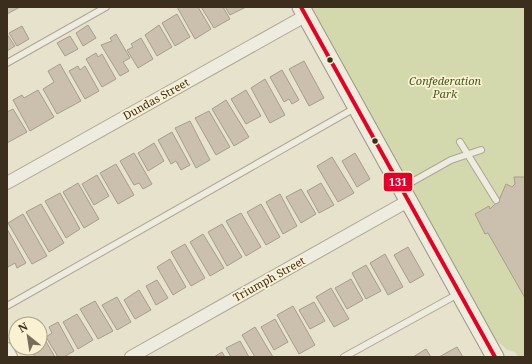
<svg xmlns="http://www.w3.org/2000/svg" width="532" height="364" font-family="'Noto Serif',serif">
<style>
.green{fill:#d4d9ad}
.building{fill:#cbc0ad;stroke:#a89d8b}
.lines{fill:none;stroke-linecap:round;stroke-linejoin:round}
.lane-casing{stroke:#aca695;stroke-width:8}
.street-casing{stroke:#aca695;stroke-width:14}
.secondary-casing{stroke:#9c9686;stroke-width:19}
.lane{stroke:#eeebdf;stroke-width:6}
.street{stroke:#eeebdf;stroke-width:12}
.secondary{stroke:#eeebdf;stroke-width:17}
.bus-1-casing{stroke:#f9f1d1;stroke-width:7}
.bus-1{stroke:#e4002b;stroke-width:4}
.bus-dot{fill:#3c2e1c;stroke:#f9f1d1;stroke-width:1.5}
.labels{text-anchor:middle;stroke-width:3.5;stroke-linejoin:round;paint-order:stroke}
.park-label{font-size:11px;font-style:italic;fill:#475b21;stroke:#f9f1d1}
.street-label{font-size:11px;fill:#3c2e1c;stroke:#f9f1d1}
.line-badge{stroke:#f9f1d1;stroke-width:1.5}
.badge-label{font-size:11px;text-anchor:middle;font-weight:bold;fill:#fff}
</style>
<rect width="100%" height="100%" fill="#e7e2cc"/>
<!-- green -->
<path class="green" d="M310,7H525V357H518L515,352L508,350L494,339Z"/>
<!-- building -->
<g class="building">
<path d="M7,7H20L7,14Z"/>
<path d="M177,7H198L211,29L195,39Z"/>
<path d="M201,7H223L230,19L214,28Z"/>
<path d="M225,7H246L230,15Z"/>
<path d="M177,14L190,37L175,46L162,23Z"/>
<path d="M88,25L96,38L83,46L76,33Z"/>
<path d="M159,25L172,47L157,56L145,35Z"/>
<path d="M22,26L29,39L17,46L9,33Z"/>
<path d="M7,34L15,46L7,51Z"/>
<path d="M116,34L130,58L123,62L129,71L120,76L101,45L112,41L110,38Z"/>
<path d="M70,36L78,49L65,56L57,43Z"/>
<path d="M141,38L153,59L138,68L127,50L133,47L131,44Z"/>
<path d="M96,53L98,57L102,54L116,79L102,87L86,59Z"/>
<path d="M304,61L324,98L309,106L289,69Z"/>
<path d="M60,64L81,101L57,114L43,89L54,82L48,71Z"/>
<path d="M78,66L80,70L85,66L99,91L85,99L69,71Z"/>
<path d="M282,70L299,100L292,104L289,99L284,102L270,77Z"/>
<path d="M265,79L285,115L270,123L251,88Z"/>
<path d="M38,90L54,117L30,131L13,100L22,95L24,98Z"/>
<path d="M246,90L261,116L246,124L231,99Z"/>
<path d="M226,100L249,137L234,146L212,109Z"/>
<path d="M13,109L27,132L7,143V112Z"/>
<path d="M209,111L230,147L216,155L195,118Z"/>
<path d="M190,121L210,160L196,168L175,128Z"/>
<path d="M172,132L190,165L181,170L176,161L171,164L158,140Z"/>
<path d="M154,143L164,161L148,171L138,153Z"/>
<path d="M134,153L152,184L143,189L139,183L134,185L120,161Z"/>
<path d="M355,153L370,179L357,187L342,161Z"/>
<path d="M332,157L354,193L338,202L317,166Z"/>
<path d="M116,164L134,195L118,204L100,173Z"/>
<path d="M97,175L109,196L94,205L82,184Z"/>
<path d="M514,177H525V298L488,233L485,234L475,214L489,206L490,209L499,200L506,184L512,187L515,184Z"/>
<path d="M78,183L99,219L84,228L63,192Z"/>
<path d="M321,183L334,205L319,213L307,191Z"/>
<path d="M301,189L316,214L301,223L286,197Z"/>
<path d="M60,193L80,229L66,238L45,201Z"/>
<path d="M280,194L297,226L283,234L266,202Z"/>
<path d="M41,204L64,243L49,252L26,212Z"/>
<path d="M261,204L280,237L266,245L247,212Z"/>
<path d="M241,213L261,247L246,256L226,221Z"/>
<path d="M23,214L47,256L32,264L8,223Z"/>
<path d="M222,224L242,257L227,266L208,232Z"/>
<path d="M7,229L26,263L17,268L15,263L8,267L7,265Z"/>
<path d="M203,234L224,268L210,276L190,242Z"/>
<path d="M185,244L205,278L191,286L171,252Z"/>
<path d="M408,247L424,275L410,283L394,255Z"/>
<path d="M385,254L403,287L388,295L370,263Z"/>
<path d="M170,259L186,287L173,295L157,267Z"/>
<path d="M366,265L381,291L366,299L352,273Z"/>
<path d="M351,279L363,300L347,309L335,288Z"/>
<path d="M157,280L168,298L156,305L146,286Z"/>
<path d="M331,288L349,319L334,327L316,297Z"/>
<path d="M139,290L151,310L135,319L124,300Z"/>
<path d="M117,297L131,322L117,330L102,305Z"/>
<path d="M95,301L113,331L98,339L80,309Z"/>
<path d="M314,302L325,321L310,329L299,310Z"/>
<path d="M293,306L315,345L299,354L277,315Z"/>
<path d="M77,314L93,340L78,349L63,322Z"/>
<path d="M275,319L288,342L274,350L261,327Z"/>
<path d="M58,322L74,351L64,357H58L46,337L52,333L49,327Z"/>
<path d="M255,327L273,357H255L242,335Z"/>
<path d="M40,331L55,357H35L30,348H40Z"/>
<path d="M240,341L249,357H231L226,348Z"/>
<path d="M457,347L463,357H439Z"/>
<path d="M426,349L431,357H413Z"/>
<path d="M222,352L225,357H214Z"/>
</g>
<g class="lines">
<!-- lane casing -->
<g class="lane-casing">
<g id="lane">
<path d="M7,63L106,7"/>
<path d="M460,142L496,200"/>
<path d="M403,187L451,160L481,150"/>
<path d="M7,306L355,108"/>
<path d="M344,357L458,294"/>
</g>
</g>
<!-- street casing -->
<g class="street-casing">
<g id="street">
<path d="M7,183L305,16"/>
<path d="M7,349L11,357"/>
<path d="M131,357L408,201"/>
</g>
</g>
<!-- secondary casing -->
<g class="secondary-casing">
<path id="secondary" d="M301,7L495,357"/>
</g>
<!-- lane -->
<use href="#lane" class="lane"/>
<!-- street -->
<use href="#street" class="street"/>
<!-- secondary -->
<use href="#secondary" class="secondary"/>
<!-- bus-1 casing -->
<g class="bus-1-casing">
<path id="bus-1" d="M301,7L495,357"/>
</g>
<!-- bus-1 -->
<use href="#bus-1" class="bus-1"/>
</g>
<!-- markers -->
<g class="bus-dot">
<circle cx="330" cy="60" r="3.5"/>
<circle cx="375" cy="141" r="3.5"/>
</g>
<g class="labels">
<!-- park labels -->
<g class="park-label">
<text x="445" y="85">Confederation<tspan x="445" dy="13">Park</tspan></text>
</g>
<!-- street labels -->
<g class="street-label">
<text transform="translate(156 99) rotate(-29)" y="4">Dundas Street</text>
<text transform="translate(269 279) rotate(-29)" y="4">Triumph Street</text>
</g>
</g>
<rect class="line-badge" x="383" y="172" width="30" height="20" rx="4" fill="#e4002b"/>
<g class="badge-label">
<text x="398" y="186">131</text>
</g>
<!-- border -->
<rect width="532" height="364" fill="none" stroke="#3c2e1c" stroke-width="16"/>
<!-- north arrow -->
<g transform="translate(28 336) rotate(330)"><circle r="19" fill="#f9f1d1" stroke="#ada389"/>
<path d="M0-3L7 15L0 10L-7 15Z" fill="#786d5a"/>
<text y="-6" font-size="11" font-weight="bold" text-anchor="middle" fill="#3c2e1c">N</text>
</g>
</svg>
